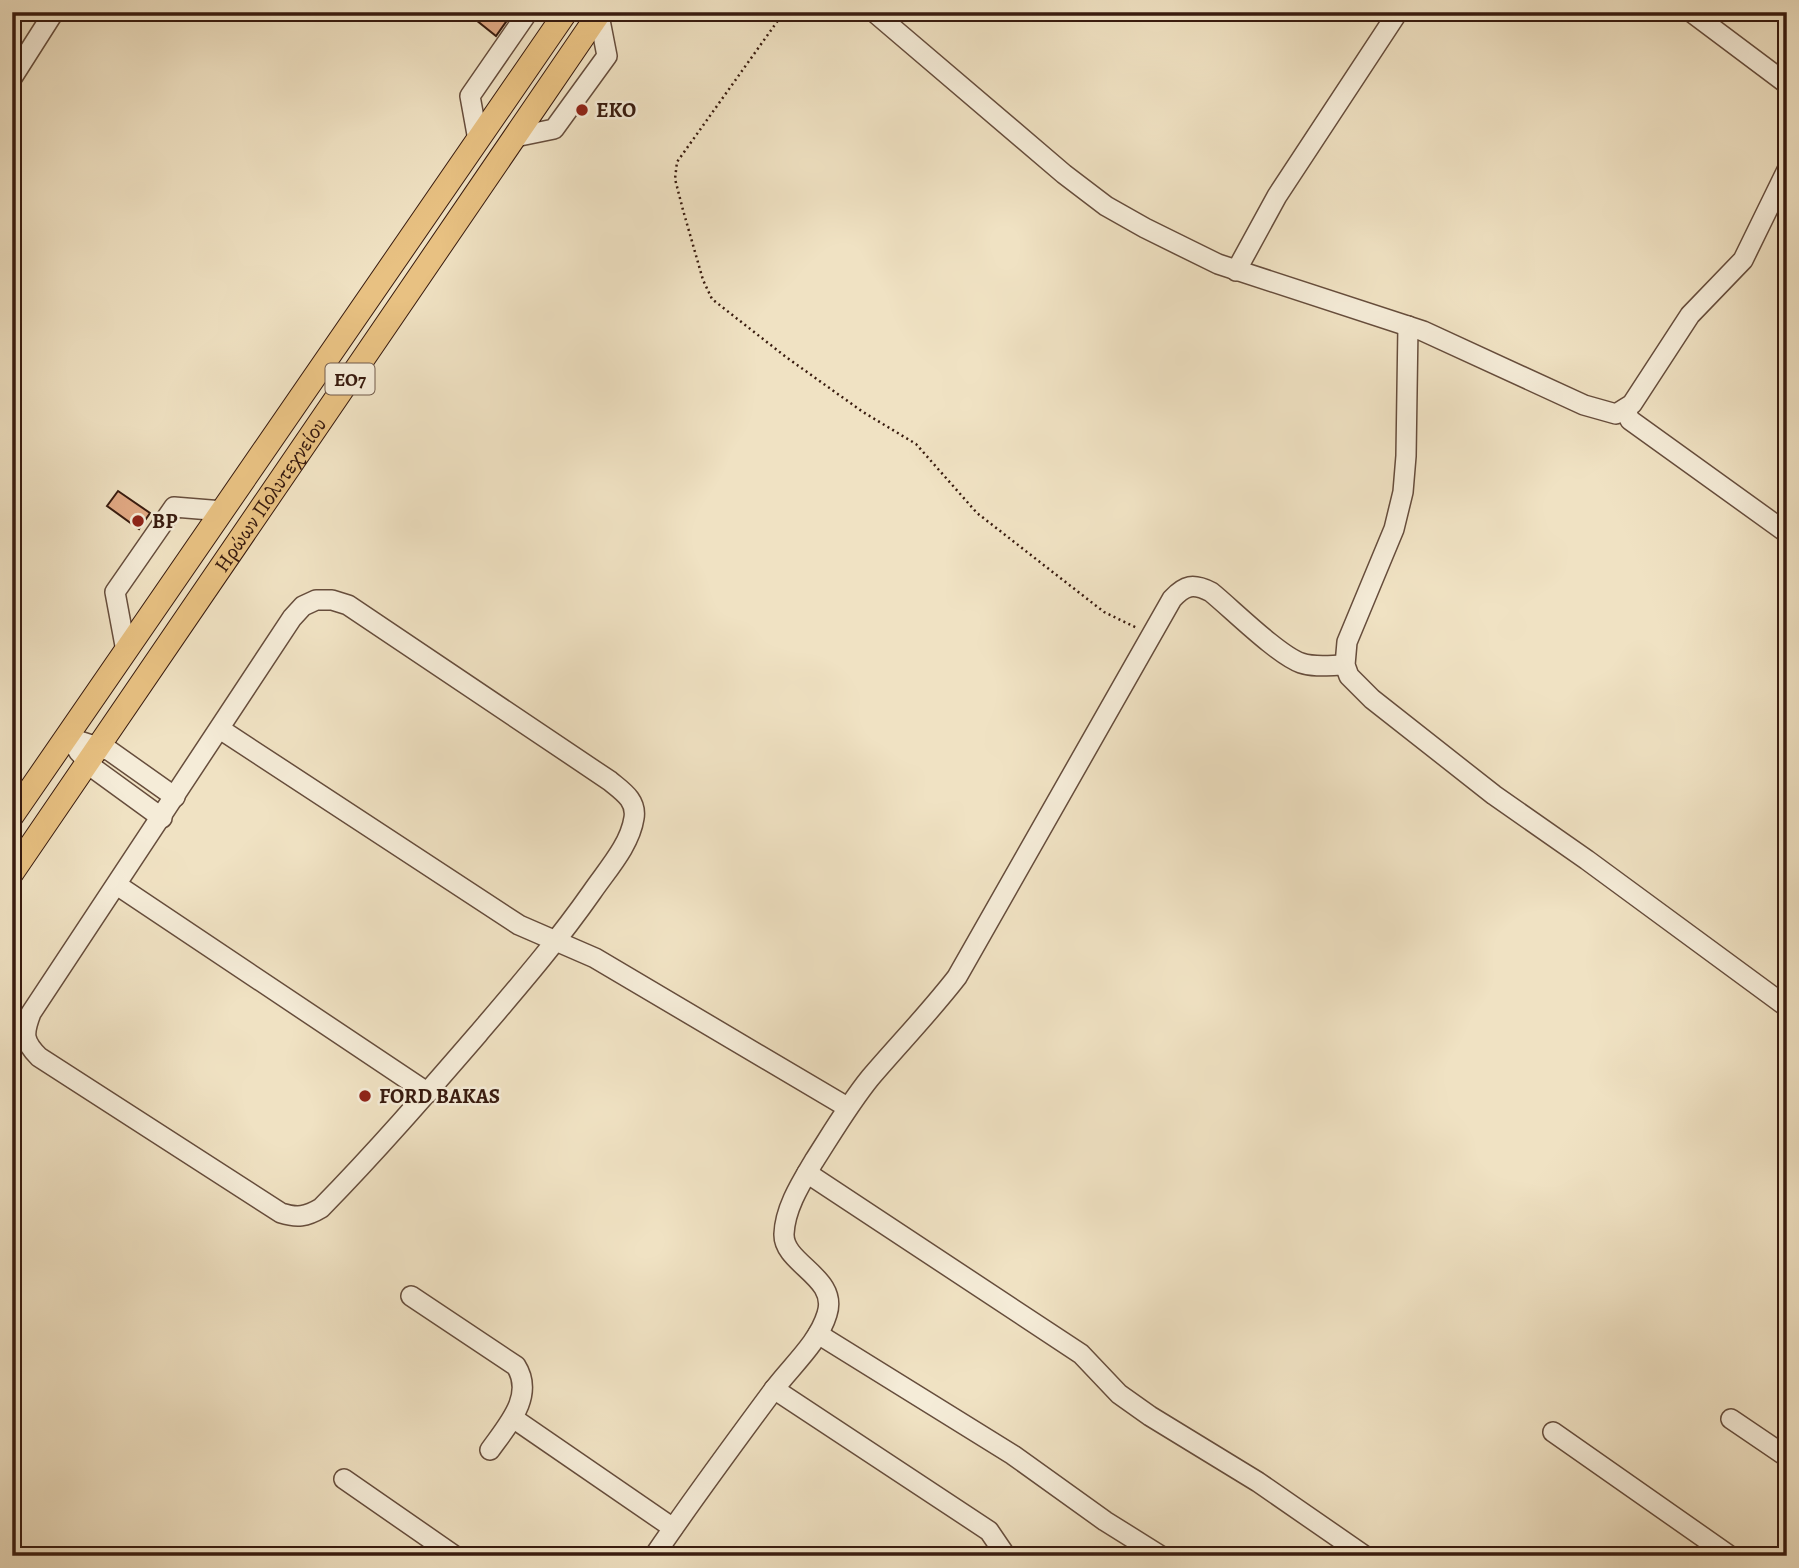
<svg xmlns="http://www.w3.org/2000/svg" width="1799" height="1568" font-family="Alegreya,serif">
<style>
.building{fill:#e2aa85;stroke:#381b0f;stroke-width:2}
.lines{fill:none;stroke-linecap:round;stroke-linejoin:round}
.minor-casing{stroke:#664d3c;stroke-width:22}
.major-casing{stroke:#381b0f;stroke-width:25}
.path{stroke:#381b0f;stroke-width:2.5;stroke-dasharray:2 3.5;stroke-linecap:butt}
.minor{stroke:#f5ecd8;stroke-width:19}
.major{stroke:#e8c182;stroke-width:23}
.poi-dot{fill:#8f2418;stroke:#f5ecd8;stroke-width:2.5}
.labels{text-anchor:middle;stroke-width:5;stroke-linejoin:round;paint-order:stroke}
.shield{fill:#f5ecd8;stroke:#715a4b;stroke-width:2}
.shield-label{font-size:19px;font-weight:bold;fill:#381b0f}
.poi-label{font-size:21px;font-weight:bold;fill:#381b0f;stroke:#f5ecd8;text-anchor:start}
.street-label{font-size:21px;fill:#381b0f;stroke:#f5ecd8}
</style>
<rect width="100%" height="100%" fill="#f0e2c3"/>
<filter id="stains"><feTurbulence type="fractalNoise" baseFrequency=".00286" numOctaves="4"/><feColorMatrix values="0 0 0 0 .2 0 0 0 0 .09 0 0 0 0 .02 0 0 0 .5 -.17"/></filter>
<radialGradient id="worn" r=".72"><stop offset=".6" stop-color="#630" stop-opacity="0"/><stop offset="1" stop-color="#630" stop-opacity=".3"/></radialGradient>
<!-- building -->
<g class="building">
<path d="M466,12H513L496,36Z"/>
<path d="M118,491L150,513L139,529L107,506Z"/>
</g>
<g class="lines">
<!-- minor casing -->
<g class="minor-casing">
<g id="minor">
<path d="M874,12L1064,174L1106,206L1145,228L1218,264L1423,331L1584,405L1616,414L1632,404L1690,315L1743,260L1787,170"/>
<path d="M1691,12L1787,84"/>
<path d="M12,78L54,12"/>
<path d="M515,137L554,129L607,56L599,15"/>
<path d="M478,140L470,96L528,12"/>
<path d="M1236,271L1277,196L1398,12"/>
<path d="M1408,326L1406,456L1403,492L1394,529L1347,642L1345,665L1349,676L1372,699L1494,795L1587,860L1787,1007"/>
<path d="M1625,409L1630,420L1787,533"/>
<path d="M316,600H332L348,605L610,781C622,791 637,800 634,818C630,845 607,870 592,892C557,942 518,987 478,1034C427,1093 376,1152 321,1208C306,1217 297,1218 281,1213L39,1057C23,1041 23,1034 31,1013L292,618L303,606Z"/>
<path d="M126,651L115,592L174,507L223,511"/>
<path d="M220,729L519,925L595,958L847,1107"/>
<path d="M67,737L110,751L175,797"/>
<path d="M78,751L96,770L162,818"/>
<path d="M117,885L428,1093"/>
<path d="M807,1173L1081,1354L1119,1394L1150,1416L1258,1482L1365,1556"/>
<path d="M411,1296L516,1366C535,1396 507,1426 490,1450"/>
<path d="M818,1334L1013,1455L1105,1521L1161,1556"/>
<path d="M774,1389L989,1531L1006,1556"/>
<path d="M513,1418L673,1528"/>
<path d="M1731,1419L1787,1457"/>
<path d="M1553,1432L1730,1556"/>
<path d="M344,1479L455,1556"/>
<path d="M654,1556C692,1500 732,1446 772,1392C790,1367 818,1344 827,1314C839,1277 783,1264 784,1234C785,1208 801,1183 814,1161C832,1133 849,1104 870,1078C899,1044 930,1012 957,977L1172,599C1185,585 1193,583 1211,592C1232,609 1278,655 1301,663C1315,668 1331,665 1345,665"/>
</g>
</g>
<!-- major casing -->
<g class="major-casing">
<g id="major">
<path d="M12,816L566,12"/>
<path id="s1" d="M12,873L600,12"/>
</g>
</g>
<!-- path -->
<path class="path" d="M784,12L677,162L675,179L683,210L703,280L712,299L786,357L863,412L916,444L977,513L1104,612L1137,628"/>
<!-- minor -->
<use href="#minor" class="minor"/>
<!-- major -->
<use href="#major" class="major"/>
</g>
<!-- markers -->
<g class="poi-dot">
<circle cx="582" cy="110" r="7"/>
<circle cx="138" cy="521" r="7"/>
<circle cx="365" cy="1096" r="7"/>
</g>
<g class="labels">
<!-- shield labels -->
<rect class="shield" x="325.5" y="363.5" width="49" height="31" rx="5"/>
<g class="shield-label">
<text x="350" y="386">ΕΟ7</text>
</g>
<!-- poi labels -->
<g class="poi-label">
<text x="596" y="117">EKO</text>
<text x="152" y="528">BP</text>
<text x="379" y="1103">FORD BAKAS</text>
</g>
<!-- street labels -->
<g class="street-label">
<text dy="7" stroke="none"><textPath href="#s1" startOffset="458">Ηρώων Πολυτεχνείου</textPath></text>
</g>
</g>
<!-- margin -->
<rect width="1799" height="1568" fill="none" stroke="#f0e2c3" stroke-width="42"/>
<rect x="14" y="14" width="1771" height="1540" fill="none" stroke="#381b0f" stroke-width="3.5"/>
<rect x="21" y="21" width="1757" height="1526" fill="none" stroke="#381b0f" stroke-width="2"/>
<rect width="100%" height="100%" filter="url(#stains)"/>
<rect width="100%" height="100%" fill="url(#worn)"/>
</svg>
